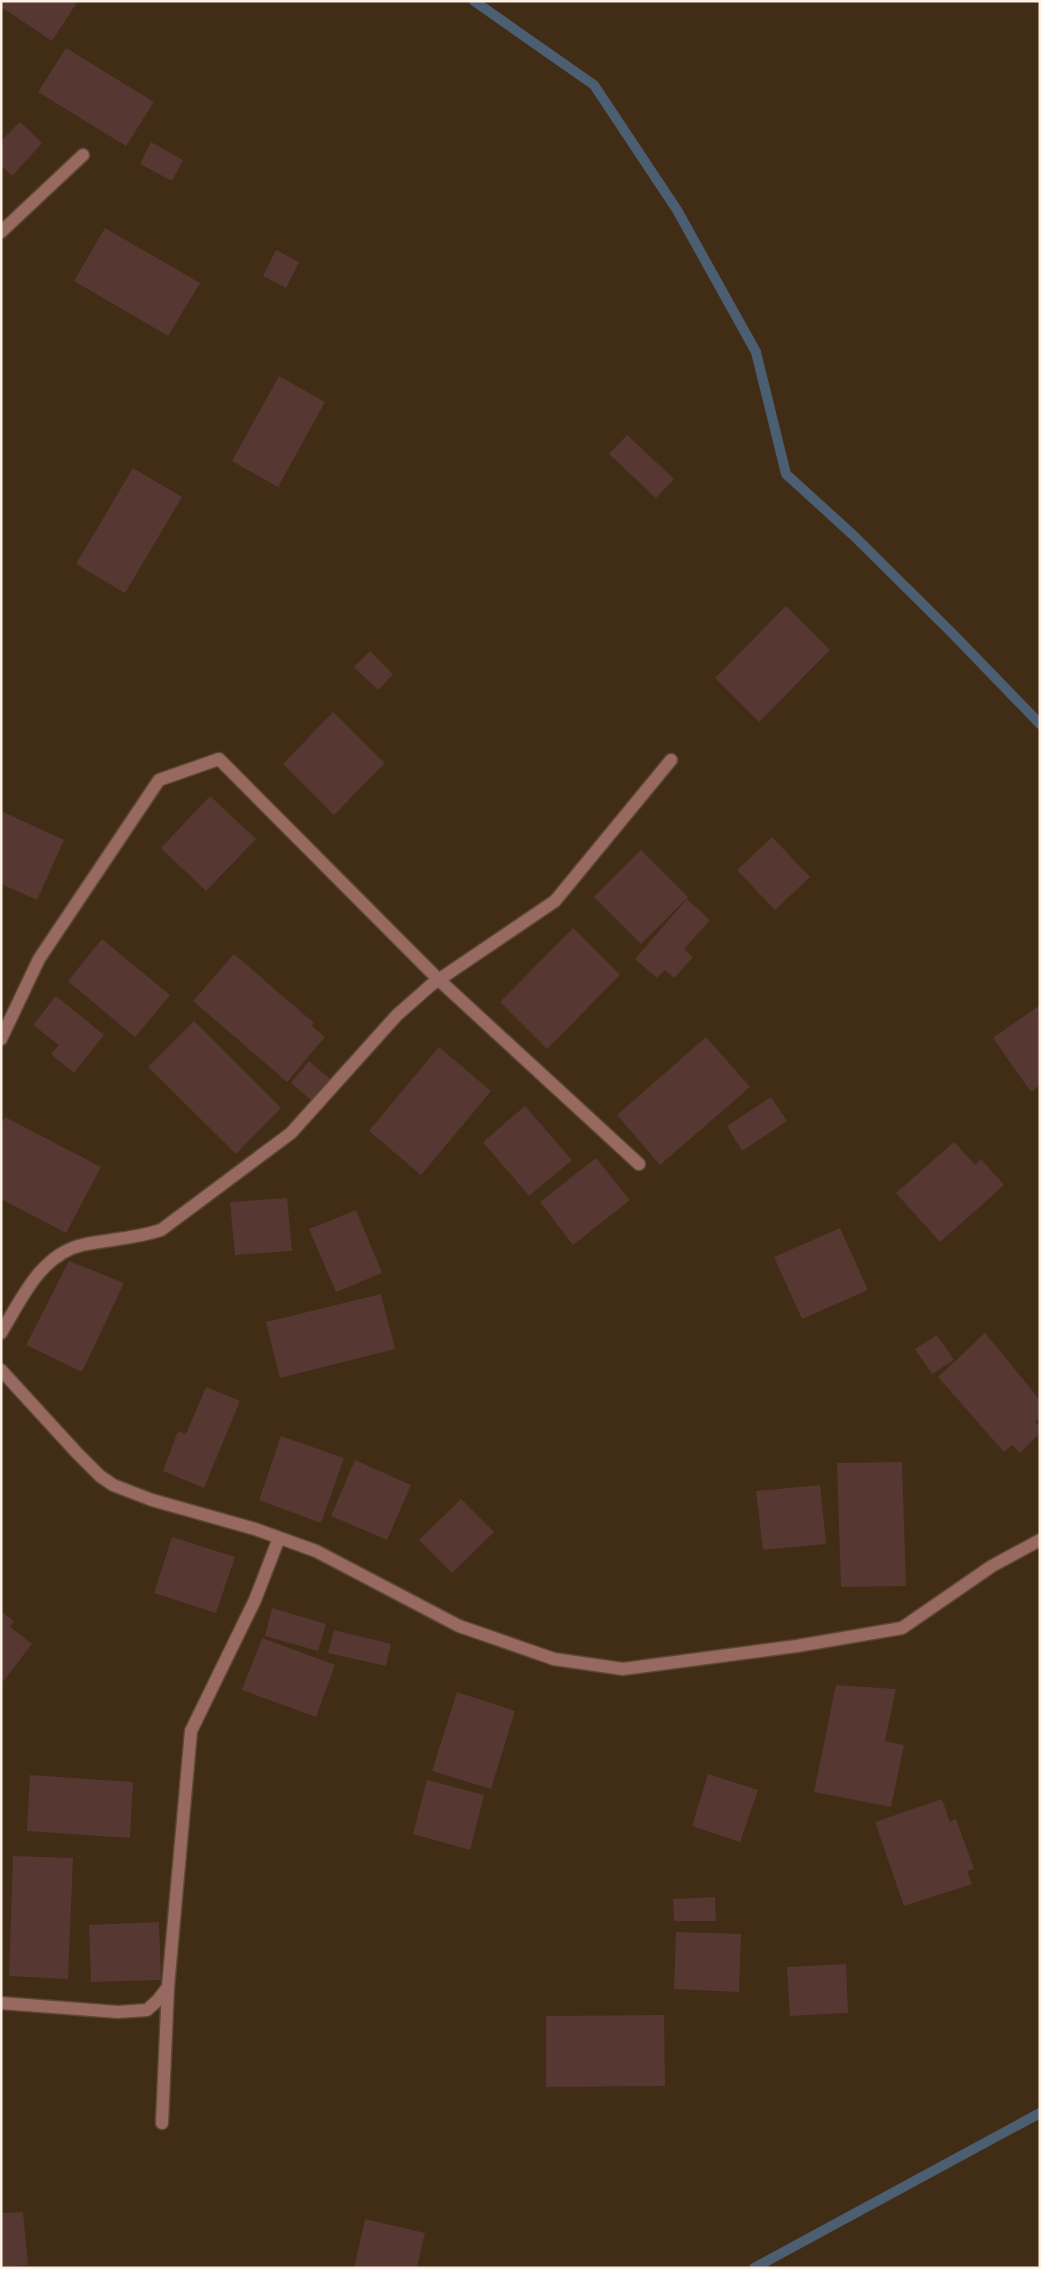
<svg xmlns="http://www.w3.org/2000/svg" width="1041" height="2269" font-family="Mulish,sans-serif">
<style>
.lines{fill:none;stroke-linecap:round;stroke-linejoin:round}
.stream{stroke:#4c5e72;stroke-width:10}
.building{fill:#563731}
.minor-casing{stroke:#5b4733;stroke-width:15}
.minor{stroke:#976960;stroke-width:12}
</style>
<rect width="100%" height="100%" fill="#412c16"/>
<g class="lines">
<!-- stream -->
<g class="stream">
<path d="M474,1L594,85L677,210L756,352L786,474L853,535L952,633L1040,724"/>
<path d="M754,2268L1040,2113"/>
</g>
</g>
<!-- building -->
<g class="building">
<path d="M1,1H78L52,41L1,7Z"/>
<path d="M66,48L154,102L126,146L38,92Z"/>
<path d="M20,122L42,143L12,176L1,166V141Z"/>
<path d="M151,142L183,160L172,181L140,164Z"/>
<path d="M105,228L200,283L168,336L74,281Z"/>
<path d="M276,250L299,262L286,288L263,276Z"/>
<path d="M279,376L325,402L278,487L232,461Z"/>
<path d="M627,435L674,479L656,498L609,454Z"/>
<path d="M133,468L182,497L125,593L76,564Z"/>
<path d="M786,606L830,650L759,722L715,678Z"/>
<path d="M370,651L393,674L378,690L354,667Z"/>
<path d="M333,712L385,763L334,815L283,764Z"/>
<path d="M210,796L256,839L206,891L161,848Z"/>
<path d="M1,811L64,840L37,900L1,884Z"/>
<path d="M772,837L810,877L775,910L737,870Z"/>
<path d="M641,850L688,897L641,944L594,897Z"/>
<path d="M687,899L710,920L684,949L693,957L674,978L665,970L657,978L635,959Z"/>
<path d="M573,928L620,975L547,1049L500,1002Z"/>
<path d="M102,939L170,995L135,1037L68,981Z"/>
<path d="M234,954L314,1023L312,1026L325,1037L287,1082L193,1001Z"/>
<path d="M56,996L104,1035L74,1073L51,1054L59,1045L33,1025Z"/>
<path d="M1040,1005V1085L1031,1092L993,1038Z"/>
<path d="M194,1021L281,1108L236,1154L148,1067Z"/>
<path d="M706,1037L750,1087L660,1165L617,1115Z"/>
<path d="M439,1047L491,1091L421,1175L369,1131Z"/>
<path d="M309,1061L330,1079L312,1101L291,1083Z"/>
<path d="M771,1097L787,1121L742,1151L727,1126Z"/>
<path d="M525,1106L572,1160L529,1196L483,1142Z"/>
<path d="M5,1117L101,1167L66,1233L1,1199V1124Z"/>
<path d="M954,1142L975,1165L981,1159L1004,1185L940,1242L896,1193Z"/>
<path d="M596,1158L630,1200L573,1245L540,1202Z"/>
<path d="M287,1198L292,1251L235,1255L230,1202Z"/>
<path d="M356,1210L382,1273L336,1292L309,1229Z"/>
<path d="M840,1228L868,1290L802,1319L774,1257Z"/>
<path d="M69,1261L124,1283L82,1372L26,1345Z"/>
<path d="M381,1294L395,1349L280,1378L266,1322Z"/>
<path d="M985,1333L1040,1400V1417L1035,1422L1040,1426V1433L1020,1453L1012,1445L1004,1452L938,1377Z"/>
<path d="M937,1335L954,1360L932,1374L915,1349Z"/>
<path d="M206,1387L240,1401L204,1488L163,1471L178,1431L186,1434Z"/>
<path d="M281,1436L344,1458L321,1523L259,1500Z"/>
<path d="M355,1460L411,1485L387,1540L331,1516Z"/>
<path d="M902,1462L906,1586L841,1587L837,1463Z"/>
<path d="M820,1485L826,1544L763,1550L756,1491Z"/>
<path d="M461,1499L494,1532L452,1573L419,1540Z"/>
<path d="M172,1537L235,1557L216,1613L154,1593Z"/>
<path d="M272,1608L326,1624L318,1651L265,1636Z"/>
<path d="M1,1611L14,1621L10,1627L32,1644L1,1684Z"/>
<path d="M334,1630L391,1644L386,1666L328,1653Z"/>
<path d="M262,1638L335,1665L316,1717L242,1690Z"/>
<path d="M836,1685L896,1689L885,1741L904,1745L891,1807L814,1792Z"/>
<path d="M457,1692L515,1711L491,1789L432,1771Z"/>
<path d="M708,1774L758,1790L740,1842L692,1826Z"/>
<path d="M30,1775L133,1782L130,1838L27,1831Z"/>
<path d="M427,1780L484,1795L470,1850L413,1834Z"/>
<path d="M942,1799L950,1822L956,1819L974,1869L967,1871L972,1884L904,1906L875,1822Z"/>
<path d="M13,1856L73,1858L68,1979L9,1976Z"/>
<path d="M715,1897L716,1921H674L673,1899Z"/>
<path d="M159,1922L161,1980L91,1982L89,1925Z"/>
<path d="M676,1932L741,1934L739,1992L674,1989Z"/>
<path d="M846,1964L848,2013L790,2016L787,1967Z"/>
<path d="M664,2015L665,2086L546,2087V2016Z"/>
<path d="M23,2212L28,2265L1,2267V2213Z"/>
<path d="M365,2219L425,2233L417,2268H354Z"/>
</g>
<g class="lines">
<!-- minor casing -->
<g class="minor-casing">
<g id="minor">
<path d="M1,232L83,155"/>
<path d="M1,1039L39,959L159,780L219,759L439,980L639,1164"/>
<path d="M1,1333C21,1300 40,1255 82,1245C109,1239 134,1239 161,1230L291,1133L397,1015L431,985L555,901L671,760"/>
<path d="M1,1370L77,1453L100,1476L113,1485L152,1500L255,1529L316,1551L459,1626L554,1659L623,1669L797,1646L902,1628L992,1566L1040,1540"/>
<path d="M1,2003L118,2012L147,2010L158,2000L168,1987L191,1731L255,1600L279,1538"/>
<path d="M162,2123L168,1987"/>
</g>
</g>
<!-- minor -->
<use href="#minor" class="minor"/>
</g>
<!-- border -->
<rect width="1041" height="2269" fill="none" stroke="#fef0e3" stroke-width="5"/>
</svg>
